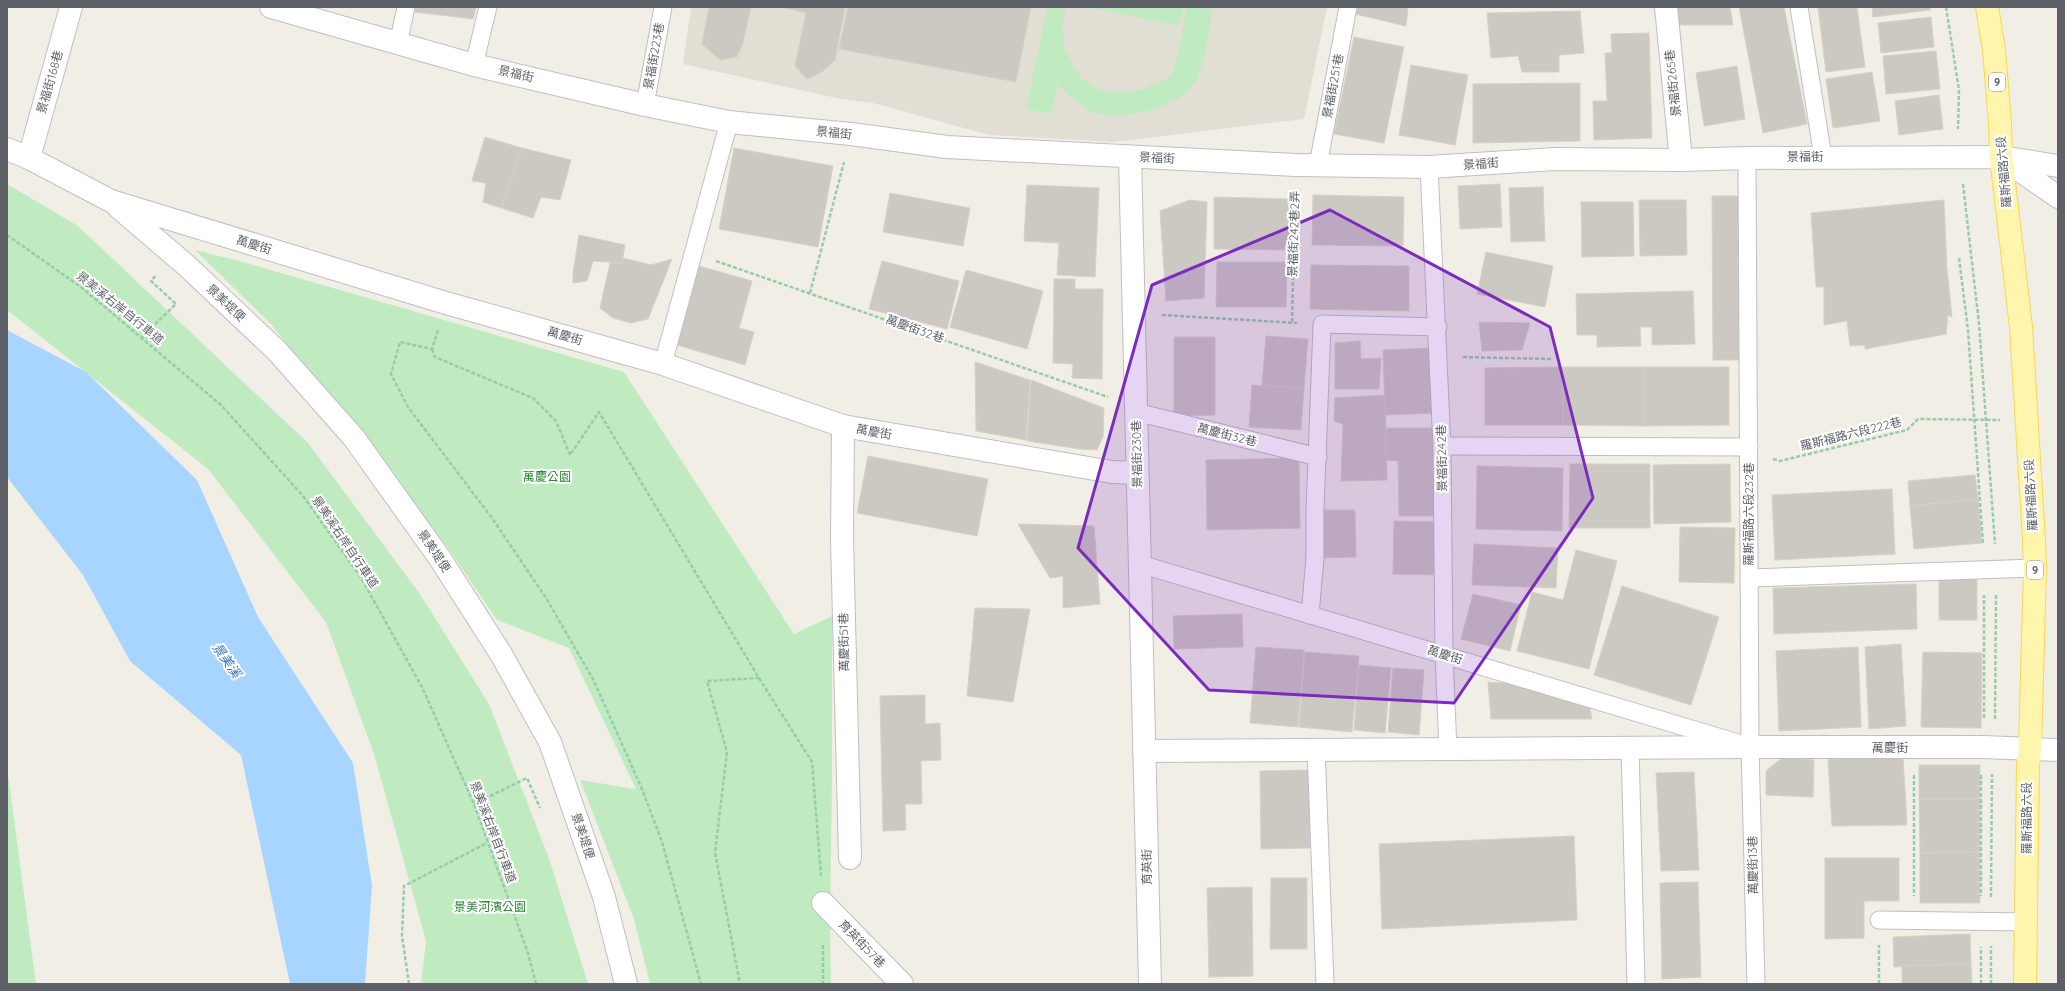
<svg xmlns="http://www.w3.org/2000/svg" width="2065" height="991" font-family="Quicksand,'Noto Sans TC',sans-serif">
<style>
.education{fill:#e1ded4}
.green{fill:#c0ebc1}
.water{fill:#a7d5ff}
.building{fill:#ccc9c2;stroke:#d6d1c3}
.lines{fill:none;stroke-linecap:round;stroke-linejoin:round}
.service-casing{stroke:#bdbfc5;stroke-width:19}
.minor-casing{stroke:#bdbfc5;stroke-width:24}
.tertiary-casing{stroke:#bdbfc5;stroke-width:24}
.primary-casing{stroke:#ffd550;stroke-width:24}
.path{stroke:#97cca8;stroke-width:2.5;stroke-dasharray:4 2;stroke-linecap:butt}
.service{stroke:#fff;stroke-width:17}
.minor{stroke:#fff;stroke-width:22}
.tertiary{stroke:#fff;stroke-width:22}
.primary{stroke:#fff5ac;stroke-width:22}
.marked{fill:#7b2cbf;fill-opacity:0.2;stroke:#7b2cbf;stroke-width:3;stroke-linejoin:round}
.labels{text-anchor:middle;stroke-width:4;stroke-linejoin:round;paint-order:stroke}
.shield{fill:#fff;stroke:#8e9095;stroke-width:1}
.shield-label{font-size:11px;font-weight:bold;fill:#5d6167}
.street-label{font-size:12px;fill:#5d6167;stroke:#fff}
.park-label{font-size:12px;fill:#2c8734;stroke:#fff}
.water-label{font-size:13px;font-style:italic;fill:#3874bd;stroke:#fff}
</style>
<rect width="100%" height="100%" fill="#f1efe5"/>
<!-- education -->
<path class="education" d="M691,7H1327L1304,119L1114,142L989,135L873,103L841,99L683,64Z"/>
<!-- green -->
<g class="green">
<path d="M1047,7H1066L1062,25L1065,50L1080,77L1100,90L1120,93L1144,89L1170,77L1178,54L1187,7H1213C1208,32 1207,61 1194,84C1181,106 1123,121 1099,114C1082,109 1070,96 1058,85L1051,114L1026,109Z"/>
<path d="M1087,7H1183L1179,26Z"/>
<path d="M7,184L78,226L308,443L420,594L489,704L550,861L588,984H421L426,941L374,754L326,622L208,469L7,310Z"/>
<path d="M195,250L243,262L624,372L794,634L832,616V781L830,922L831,984H650L634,919L580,780L636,789L569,648L497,620L446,545L271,324Z"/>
<path d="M7,767L32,954L36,984H7Z"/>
</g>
<!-- water -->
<path class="water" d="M7,330L86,372L197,480L258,617L353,763L372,886L365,984H290L241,755L130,661L83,575L7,477Z"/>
<!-- building -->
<g class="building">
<path d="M416,7H476L473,19L415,12Z"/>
<path d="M709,7H751L743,42L737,57L720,60L702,44Z"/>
<path d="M780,7H845L835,60L822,72L807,79L795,66L806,13Z"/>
<path d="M848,7H1031L1016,82L839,49Z"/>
<path d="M1357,7H1408L1406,26L1355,14Z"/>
<path d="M1677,7H1730L1733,25H1679Z"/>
<path d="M1739,7H1784L1807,124L1763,133Z"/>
<path d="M1818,7H1857L1865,67L1826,72Z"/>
<path d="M1872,7H1930V10L1873,17Z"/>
<path d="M1580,11L1584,53L1559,55V72H1522L1518,56L1491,58L1487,13Z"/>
<path d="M1931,17L1934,47L1881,53L1878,23Z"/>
<path d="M1649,33L1652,138L1594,140L1593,101H1607L1605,53H1612L1611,34Z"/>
<path d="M1354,37L1404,47L1384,143L1334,134Z"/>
<path d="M1936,51L1940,89L1886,94L1883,56Z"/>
<path d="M1411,65L1468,75L1455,145L1399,135Z"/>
<path d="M1737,66L1745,119L1704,126L1696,73Z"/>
<path d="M1872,72L1880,121L1833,128L1826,79Z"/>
<path d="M1580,83V141L1473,143V84Z"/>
<path d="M1939,95L1943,129L1899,135L1895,101Z"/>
<path d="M485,137L522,148L501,208L483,202L486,183L472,181Z"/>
<path d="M522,148L571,160L560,200L541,197L533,218L501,208Z"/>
<path d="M734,148L833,166L818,247L719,229Z"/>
<path d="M1500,184L1502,227L1460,229L1458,186Z"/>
<path d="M1027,185L1099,188L1095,277L1057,275L1059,243L1024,241Z"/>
<path d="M1543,187L1545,241L1511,242L1509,188Z"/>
<path d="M890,193L970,208L963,246L883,232Z"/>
<path d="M1313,195L1404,197L1403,246L1312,245Z"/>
<path d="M1712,196H1742V360H1713Z"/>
<path d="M1214,197L1291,199V250L1214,249Z"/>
<path d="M1190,200L1207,202L1204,298L1166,301L1160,211Z"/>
<path d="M1639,200H1686L1687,255L1640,256Z"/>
<path d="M1944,200L1947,269L1952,317L1948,315L1946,334L1865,349V345L1850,346L1847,321L1824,325V287H1816L1811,213Z"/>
<path d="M1581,202H1633L1634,256L1582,257Z"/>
<path d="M579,235L625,245L622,263L593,261L587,281L573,283V273Z"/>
<path d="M1486,252L1553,266L1545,307L1477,294Z"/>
<path d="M623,258L651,265L672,259L648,319L631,323L613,318L600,308L610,263H622Z"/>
<path d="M882,261L959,281L947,329L869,309Z"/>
<path d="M1217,262H1287L1286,307H1216Z"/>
<path d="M1311,265L1409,266V311L1310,309Z"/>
<path d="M699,266L752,281L739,328L754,332L745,365L677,345Z"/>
<path d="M966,270L1043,291L1027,349L950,327Z"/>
<path d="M1054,279H1075V289H1103L1102,379L1072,378L1073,364L1053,363Z"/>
<path d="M1693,291L1695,344L1652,345V327H1640L1641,346L1597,347V335H1577L1576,294Z"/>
<path d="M1479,322L1530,323L1522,350L1482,351Z"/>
<path d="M1266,336L1308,339L1304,388L1262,386Z"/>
<path d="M1174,337H1215V415L1174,416Z"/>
<path d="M1360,341L1361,359L1381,358L1379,389H1335V343Z"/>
<path d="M1432,348L1434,413L1385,415L1383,350Z"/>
<path d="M975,362L1030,380L1026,440L976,431Z"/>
<path d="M1563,367V425H1485V368Z"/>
<path d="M1563,367H1644V426L1563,425Z"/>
<path d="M1644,367H1729V425L1644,426Z"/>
<path d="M1031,380L1104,408L1103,437L1097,450L1080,449L1027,441Z"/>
<path d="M1252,385L1304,388L1301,430L1249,427Z"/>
<path d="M1385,395L1387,480L1341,481L1343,424L1334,421L1335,398Z"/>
<path d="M1386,428H1439L1438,516H1399L1398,461L1386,460Z"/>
<path d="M868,456L988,479L977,536L857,513Z"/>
<path d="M1299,458L1300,528L1207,530L1206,460Z"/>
<path d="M1570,464H1650V528H1569Z"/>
<path d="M1730,464L1731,522L1654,524L1653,465Z"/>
<path d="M1477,466L1563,468L1562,531L1476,529Z"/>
<path d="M1975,475L1978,499L1910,506L1908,481Z"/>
<path d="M1892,489L1895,554L1775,560L1772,495Z"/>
<path d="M1978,499L1982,543L1914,549L1910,506Z"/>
<path d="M1315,510H1355L1356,557L1315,558Z"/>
<path d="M1394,521L1439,522L1438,575L1393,574Z"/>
<path d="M1018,524L1094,526L1100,604L1063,608V576L1050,578Z"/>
<path d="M1680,527L1735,528L1734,583L1679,582Z"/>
<path d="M1474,544L1558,548L1556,588L1472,585Z"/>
<path d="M1576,550L1617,561L1589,669L1517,651L1532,592L1563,600Z"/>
<rect x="1939" y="578" width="38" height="42"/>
<path d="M1916,584L1917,629L1774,634L1773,588Z"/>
<path d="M1622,586L1719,617L1691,705L1594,675Z"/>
<path d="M1473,594L1521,605L1510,651L1461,639Z"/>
<path d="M975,608L1030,609L1013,702L967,696Z"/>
<path d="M1242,614L1243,647L1174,649L1173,616Z"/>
<path d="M1901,644L1906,726L1869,729L1865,647Z"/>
<path d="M1256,647L1304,650L1298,727L1250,723Z"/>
<path d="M1858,647L1861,727L1779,731L1776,651Z"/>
<path d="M1305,652L1359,656L1352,732L1299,727Z"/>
<path d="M1923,652L1982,653L1981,728L1921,727Z"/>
<path d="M1359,665L1391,668L1385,733L1354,730Z"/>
<path d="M1393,668L1424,670L1419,735L1388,732Z"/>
<path d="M1488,682L1514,684L1590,708L1592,719H1491Z"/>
<path d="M925,695V724L940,723L941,760L921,761L922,804H905L906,830L883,831L880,696Z"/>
<path d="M1903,756L1907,825L1832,826L1828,759Z"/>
<path d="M1783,757L1814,760L1813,797L1766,795V771Z"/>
<rect x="1919" y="765" width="61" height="34"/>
<path d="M1309,770L1310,848L1261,849L1260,771Z"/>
<path d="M1694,772L1699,870L1661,871L1656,773Z"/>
<path d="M1919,799H1980V852L1920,853Z"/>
<path d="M1574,836L1577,920L1382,929L1379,844Z"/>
<path d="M1980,852V903H1920V853Z"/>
<path d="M1825,858H1899V901H1864V938L1825,939Z"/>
<path d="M1271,878H1307V949H1270Z"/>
<path d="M1698,882L1701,977L1662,979L1660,883Z"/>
<path d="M1252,887L1253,976L1209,977L1207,888Z"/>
<path d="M1970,934L1971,964L1894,967L1893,937Z"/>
<path d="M1971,964L1972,984H1902V966Z"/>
</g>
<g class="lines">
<!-- service casing -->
<g class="service-casing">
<g id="service">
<path d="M1799,7L1823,157"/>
<path d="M398,44L406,7"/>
<path d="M474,65L488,7"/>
<path d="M645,105L663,7"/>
<path d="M1747,158L1750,747L1756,984"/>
<path d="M1318,165L1348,7"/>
<path d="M1429,167L1442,446L1444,655L1448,749"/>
<path d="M663,364L729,122"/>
<path d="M1136,412L1318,457"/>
<path d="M1442,446L1749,447"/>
<path d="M1140,564L1738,743"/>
<path d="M1749,578L2035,568"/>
<path d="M1310,615L1315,558V510L1322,324L1438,327"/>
<path d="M1630,747L1636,984"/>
<path d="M1316,748L1325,984"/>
<path d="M1879,920L2027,922"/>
</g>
</g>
<!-- minor casing -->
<g class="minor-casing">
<g id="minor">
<path d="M1666,7L1681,160"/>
<path d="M7,149L29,158L111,201L446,303L663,364L843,426L1112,472L1137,473"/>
<path d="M1130,157L1150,984"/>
<path d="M29,158L71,7"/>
<path d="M118,207L187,266L277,351L354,438L439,557L501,654L550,742L604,897L626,984"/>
<path d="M843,426L842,539L850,858"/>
<path d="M1144,751L1750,747H1983L2058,750"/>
<path d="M823,903L902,984"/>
</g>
</g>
<!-- tertiary casing -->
<g class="tertiary-casing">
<g id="tertiary">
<path d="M271,7L474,65L645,105L729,122L851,134L947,147L1296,165L1429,167L1554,159L1681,160L1747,158L2001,157L2058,166"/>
<path d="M2005,160L2058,197"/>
</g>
</g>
<!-- primary casing -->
<g class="primary-casing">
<path id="primary" d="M1987,7L1994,50L2000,123L2001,157L2021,327L2034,540L2035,568L2030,748L2028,765L2025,984"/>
</g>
<!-- path -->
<g class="path">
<path d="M1946,7L1959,90L1958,129"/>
<path d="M1963,184L1979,324L1995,544"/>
<path d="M7,235L81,287L221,405L303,496L360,576L422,687L474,804L528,953L536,984"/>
<path d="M1959,258L1968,330L1983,544"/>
<path d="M716,261L1108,397"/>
<path d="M810,293L844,162"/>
<path d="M1162,315L1297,323"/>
<path d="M1292,322L1295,193"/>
<path d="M438,330L432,349L400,342L391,374L408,407L492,518L546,598L593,679L642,789L662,842L701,984"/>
<path d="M142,337L176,304L151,281L156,275"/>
<path d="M432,349L435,357L533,398L556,421L570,455L599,412L759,678L707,681L727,752L715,852L740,984"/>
<path d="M1463,357L1551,359"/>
<path d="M1773,459L1780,461L1907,430L1918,419L2000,420"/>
<path d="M759,678L812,762L821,876"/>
<path d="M1984,718V595"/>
<path d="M1995,719L1996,594"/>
<path d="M1914,775V896"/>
<path d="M1981,775V896"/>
<path d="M474,804L527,778L540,808"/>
<path d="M1991,897L1992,774"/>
<path d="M823,945V984"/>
<path d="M409,984L402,936L404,886L487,843"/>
<path d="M1879,984V945"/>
<path d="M1981,984V947"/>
<path d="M1991,984V946"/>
</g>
<!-- service -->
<use href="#service" class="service"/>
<!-- minor -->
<use href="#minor" class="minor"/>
<!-- tertiary -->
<use href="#tertiary" class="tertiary"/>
<!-- primary -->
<use href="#primary" class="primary"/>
</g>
<!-- marked area -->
<path class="marked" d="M1330,210L1550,327L1593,498L1454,703L1209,690L1078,548L1152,285Z"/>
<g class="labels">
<!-- shield labels -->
<g class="shield">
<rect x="1989" y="73" width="16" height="18" rx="3"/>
<rect x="2027" y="561" width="16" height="18" rx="3"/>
</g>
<g class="shield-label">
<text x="1997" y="86">9</text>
<text x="2035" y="574">9</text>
</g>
<!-- street labels -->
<g class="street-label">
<text transform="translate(654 56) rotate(-80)" y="4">景福街223巷</text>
<text transform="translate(516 74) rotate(13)" y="4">景福街</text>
<text transform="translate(50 82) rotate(-74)" y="4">景福街168巷</text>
<text transform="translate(1673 83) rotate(-96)" y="4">景福街265巷</text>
<text transform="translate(1333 86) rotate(-79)" y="4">景福街251巷</text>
<text transform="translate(834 133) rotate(6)" y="4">景福街</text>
<text x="1805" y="161">景福街</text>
<text transform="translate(1157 158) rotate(3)" y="4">景福街</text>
<text transform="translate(1481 164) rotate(-4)" y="4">景福街</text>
<text transform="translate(2004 172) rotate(-95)" y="4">羅斯福路六段</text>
<text transform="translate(1294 234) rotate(-88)" y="4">景福街242巷2弄</text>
<text transform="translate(254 245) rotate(17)" y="4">萬慶街</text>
<text transform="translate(226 303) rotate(43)" y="4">景美堤便</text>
<text transform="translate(120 308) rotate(39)" y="4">景美溪右岸自行車道</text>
<text transform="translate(915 329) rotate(19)" y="4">萬慶街32巷</text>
<text transform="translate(565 336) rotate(16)" y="4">萬慶街</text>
<text transform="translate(874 432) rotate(10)" y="4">萬慶街</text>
<text transform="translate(1851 434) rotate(-14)" y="4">羅斯福路六段222巷</text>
<text transform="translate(1227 435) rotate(14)" y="4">萬慶街32巷</text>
<text transform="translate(1137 454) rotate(-91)" y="4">景福街230巷</text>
<text transform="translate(1442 458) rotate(-91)" y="4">景福街242巷</text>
<text transform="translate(2031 495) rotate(-93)" y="4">羅斯福路六段</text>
<text transform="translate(1749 514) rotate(-90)" y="4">羅斯福路六段232巷</text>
<text transform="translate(345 542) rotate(56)" y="4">景美溪右岸自行車道</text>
<text transform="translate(434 551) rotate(56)" y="4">景美堤便</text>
<text transform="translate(844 642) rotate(-91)" y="4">萬慶街51巷</text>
<text transform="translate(1445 655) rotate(17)" y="4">萬慶街</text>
<text x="1890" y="752">萬慶街</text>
<text transform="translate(2027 818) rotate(-90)" y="4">羅斯福路六段</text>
<text transform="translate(493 832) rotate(69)" y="4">景美溪右岸自行車道</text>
<text transform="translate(583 836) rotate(71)" y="4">景美堤便</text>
<text transform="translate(1753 865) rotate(-91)" y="4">萬慶街13巷</text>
<text transform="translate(1147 867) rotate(-91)" y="4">育英街</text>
<text transform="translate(862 944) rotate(46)" y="4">育英街57巷</text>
</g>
<!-- park labels -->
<g class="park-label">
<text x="547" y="481">萬慶公園</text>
<text x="490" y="911">景美河濱公園</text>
</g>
<!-- water labels -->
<g class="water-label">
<text transform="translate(227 660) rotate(55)" y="5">景美溪</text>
</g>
</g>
<!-- border -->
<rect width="2065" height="991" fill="none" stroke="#5d6167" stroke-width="16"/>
</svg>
